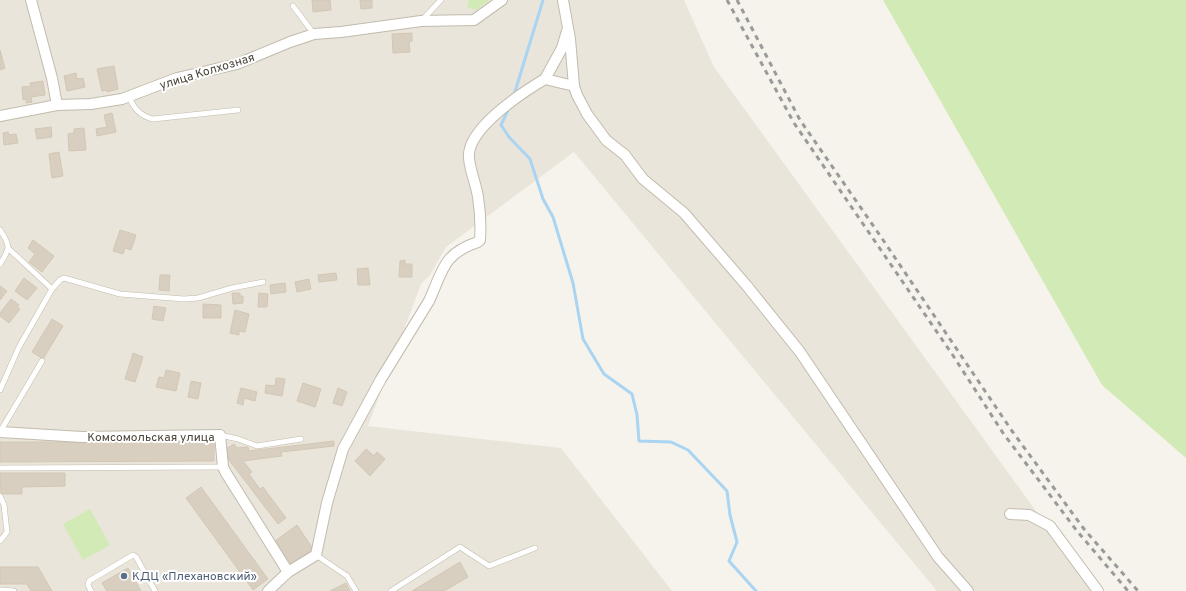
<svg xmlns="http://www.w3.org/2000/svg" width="1186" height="591" font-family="Overpass,sans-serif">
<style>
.residential{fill:#eae5da}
.green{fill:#d2eab5}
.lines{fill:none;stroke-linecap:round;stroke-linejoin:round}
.stream{stroke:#a9d4f2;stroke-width:3}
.building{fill:#d8cfc1;stroke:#d3c7b4}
.lane-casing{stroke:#c2bbae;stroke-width:6}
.street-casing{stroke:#c2bbae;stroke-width:12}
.lane{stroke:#fff;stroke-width:5}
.street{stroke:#fff;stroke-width:10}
.rail{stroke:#9a9a9a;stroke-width:3;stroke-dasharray:5 5;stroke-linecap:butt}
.service-dot{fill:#5c6f8a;stroke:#fff;stroke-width:1.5}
.labels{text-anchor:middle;stroke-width:4;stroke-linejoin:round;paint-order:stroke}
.street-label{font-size:12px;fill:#4b4439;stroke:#fff}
.service-label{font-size:12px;fill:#4e5e75;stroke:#fff;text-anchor:start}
</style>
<rect width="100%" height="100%" fill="#f6f3ec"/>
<!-- residential -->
<path class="residential" d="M0,0H684L714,67L1094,591H937L574,152L446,247L430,275L421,284L368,426L561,448L672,591H0Z"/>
<!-- green -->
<g class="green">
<path d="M469,0H490L476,10L467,7Z"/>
<path d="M883,0H1186V458L1102,385Z"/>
<path d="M90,509L110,545L83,560L63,524Z"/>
</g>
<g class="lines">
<!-- stream -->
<g class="stream">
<path d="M514,95L543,0"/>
<path d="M509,108L501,125L509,137L530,159L543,199L553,217L573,283L583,339L604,374L632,394L637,415L639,441L671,442L688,450L727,491L730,515L737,542L729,561L756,591"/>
</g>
</g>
<!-- building -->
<g class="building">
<path d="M312,0H330L331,10L313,12Z"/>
<path d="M360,0H372V8L361,9Z"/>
<path d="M412,33V41L409,42L410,52L393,53L392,34Z"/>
<path d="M0,50L5,68L0,70Z"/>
<path d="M114,66L118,89L107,92V90L102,91L97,69Z"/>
<path d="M76,73L77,79L83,78L85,87L67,91L64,76Z"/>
<path d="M43,81L45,95L31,97L32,102L26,103V99L23,100L22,87L31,86L30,83Z"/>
<path d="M112,113L116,132L97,136L96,129L107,127L104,115Z"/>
<path d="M51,127L52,137L37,139L35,129Z"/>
<path d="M84,128L86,150L69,151L68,134L74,133V129Z"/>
<path d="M8,132L9,135L16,134L18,143L4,145L3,133Z"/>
<path d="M59,152L63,176L52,178L49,154Z"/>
<path d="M120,230L136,235L131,250L125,248L123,254L113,251Z"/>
<path d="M33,240L54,256L42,272L29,262L35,254L28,248Z"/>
<path d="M405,260V264H412V277H399L400,261Z"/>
<path d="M368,268L370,285H358L357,269Z"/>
<path d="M336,273L337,280L319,282L318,275Z"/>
<path d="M160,275H170L169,291L159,290Z"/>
<path d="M24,278L37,288L27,300L15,291Z"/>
<path d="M309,279L311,289L297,292L295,282Z"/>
<path d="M285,283L286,292L271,294L270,285Z"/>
<path d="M0,286L7,291L0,300Z"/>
<path d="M232,293H240V296H243V303L233,304Z"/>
<path d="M259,293L268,294L267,307H258Z"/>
<path d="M11,299L19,305L17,307L20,309L9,323L0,316V313Z"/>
<path d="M203,304L221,305V318H203Z"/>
<path d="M154,306L166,308L163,321L152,319Z"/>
<path d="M235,310L249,314L245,332L239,331V335L230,333Z"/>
<path d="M52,319L63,326L43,359L32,352Z"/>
<path d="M133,353L143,357L135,382L125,379Z"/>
<path d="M166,370L180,373L176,391L156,387L159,377L164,378Z"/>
<path d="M276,378L285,379L282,396L265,393L266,385L275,386Z"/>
<path d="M191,381L201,383L198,399L188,397Z"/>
<path d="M303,383L321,389L315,407L297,401Z"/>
<path d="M241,388L257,392L255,401L244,398L243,405L237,403Z"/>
<path d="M338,388L347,392L342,406L333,403Z"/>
<path d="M334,441V446L281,452L282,456L243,461L252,472L249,474L260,489L263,487L286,518L278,524L229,460L226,449L234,444L237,448L248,447L249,451Z"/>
<path d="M0,442H214V461L0,462Z"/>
<path d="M366,449L374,456L377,452L385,459L370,476L355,461Z"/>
<path d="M0,473H65V486L22,487V494H1Z"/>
<path d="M201,487L268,579L253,590L186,498Z"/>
<path d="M297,525L313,549L291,564L275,541Z"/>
<path d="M460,562L468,577L444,591H412Z"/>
<path d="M0,567H38L52,591H31L27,584H0Z"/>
<path d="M128,568L141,591H107L102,583Z"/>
<path d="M346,583L350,591H330Z"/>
</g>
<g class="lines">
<!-- lane casing -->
<g class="lane-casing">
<g id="lane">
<path d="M293,6L314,34"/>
<path d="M423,19L441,0"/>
<path d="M129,96C133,108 140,116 153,119L238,110"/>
<path d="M0,230C11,246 10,249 0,264"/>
<path d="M9,249L52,289"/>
<path d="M0,390L19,347L52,289L60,280L64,278L120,294L184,299L198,298L232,288L263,282"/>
<path d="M0,432L42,361"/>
<path d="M220,435L238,439L257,446L301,439"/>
<path d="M0,468L223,467"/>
<path d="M0,496L4,505L7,532L0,541"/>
<path d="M316,555L347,576L356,591"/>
<path d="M0,590L14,591"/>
<path d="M91,591L88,585L89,581L133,555L136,557L155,591"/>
<path d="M391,591L460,547L489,566L535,548"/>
</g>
</g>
<!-- street casing -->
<g class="street-casing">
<g id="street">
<path d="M31,0L52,78L57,105"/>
<path d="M563,0L570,39L574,86L577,95L587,114L606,140L625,155L643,179L684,213L747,286L800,352L938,557L968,591"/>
<path d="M567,31L562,48L545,79L574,86"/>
<path d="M0,116L57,105L91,104L122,99L177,78L237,64L290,42L314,34L341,32L421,21L474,20L502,0"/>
<path d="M0,432L82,437L220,435L223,467L226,473L288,572"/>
<path d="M1010,514L1029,515L1050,526L1098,591"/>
<path d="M268,591L288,572L316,555L327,503L343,449L381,379L429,301C443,271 442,254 478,242L480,240C481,226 480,210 478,197C476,184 470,171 469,158C466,129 523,92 545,79"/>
</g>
</g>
<!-- lane -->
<use href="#lane" class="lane"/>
<!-- street -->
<use href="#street" class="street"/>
<!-- rail -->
<g class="rail">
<path d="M727,0L794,123L952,354L1003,433L1077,531L1128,591"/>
<path d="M737,0L800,120L879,234L1012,431L1084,529L1138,591"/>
</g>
</g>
<!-- markers -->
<circle class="service-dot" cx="124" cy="576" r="4"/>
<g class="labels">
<!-- street labels -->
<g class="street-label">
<text transform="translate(207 71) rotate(-17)" y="4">улица Колхозная</text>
<text x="151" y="441">Комсомольская улица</text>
</g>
<!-- service labels -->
<g class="service-label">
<text x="132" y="580">КДЦ «Плехановский»</text>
</g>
</g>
</svg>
